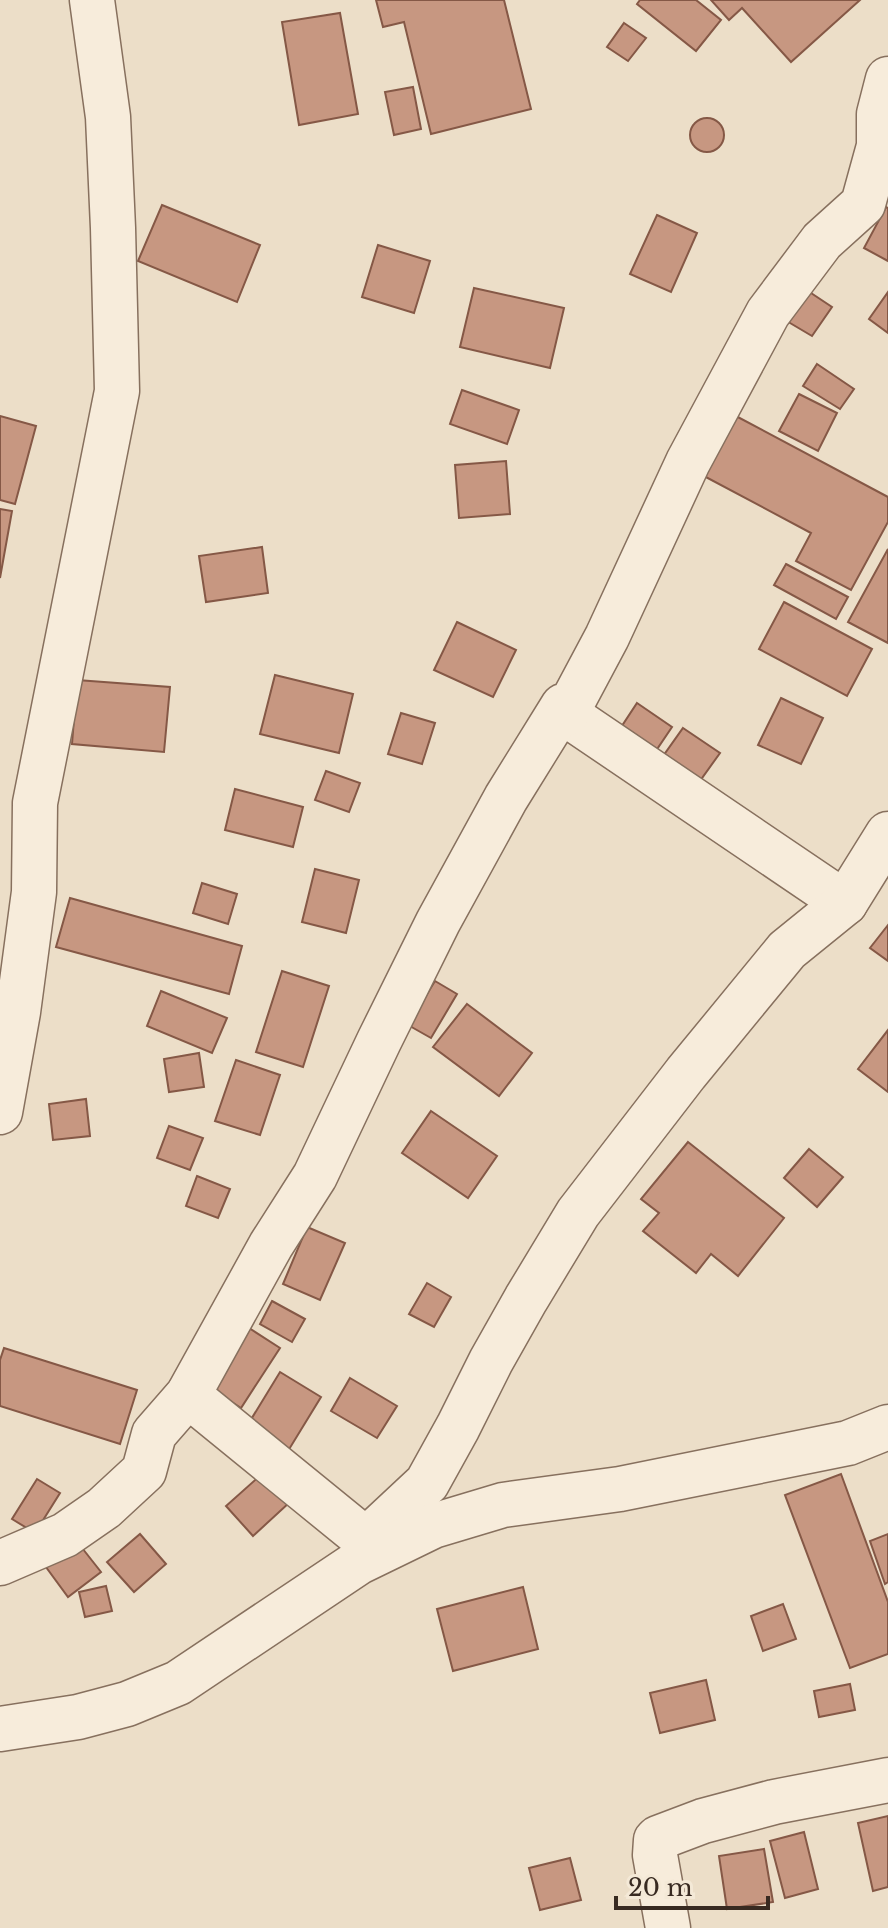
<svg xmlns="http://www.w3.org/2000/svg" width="888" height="1928" font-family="'Libre Baskerville',serif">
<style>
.building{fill:#c79781;stroke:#855846;stroke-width:2}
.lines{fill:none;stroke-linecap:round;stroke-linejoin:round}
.minor-casing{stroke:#87705e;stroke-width:47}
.minor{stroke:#f7ecdb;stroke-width:44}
</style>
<rect width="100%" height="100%" fill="#ecdec8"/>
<!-- building -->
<g class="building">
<path d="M376,0H504L531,109L431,134L404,22L383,27Z"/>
<path d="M640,0H696L721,20L696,51L637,4Z"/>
<path d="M711,0H860L791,62L742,8L729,20Z"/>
<path d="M340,13L358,114L299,125L282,22Z"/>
<path d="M624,23L646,38L628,61L607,47Z"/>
<path d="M413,87L421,129L394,135L385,92Z"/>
<circle cx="707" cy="135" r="17"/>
<path d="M162,205L260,245L237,302L138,261Z"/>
<path d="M886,207L888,208V261L864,248Z"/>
<path d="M657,215L697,233L671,292L630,274Z"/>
<path d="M378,245L430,261L414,313L362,297Z"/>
<path d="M474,288L564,308L550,368L460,347Z"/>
<path d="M805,289L832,307L812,336L785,320Z"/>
<path d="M888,292V333L869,319Z"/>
<path d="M817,364L854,389L840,409L803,386Z"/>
<path d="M462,390L519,410L507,444L450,424Z"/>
<path d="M799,394L837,413L818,451L779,431Z"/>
<path d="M734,415L888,497V522L851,590L796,561L811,533L702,475Z"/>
<path d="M0,416L36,426L15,504L0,500Z"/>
<path d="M506,461L510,514L459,518L455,465Z"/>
<path d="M0,509L12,511L0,578Z"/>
<path d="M262,547L268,593L206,602L199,556Z"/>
<path d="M888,549V643L848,622Z"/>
<path d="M786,564L848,597L836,619L774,585Z"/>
<path d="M784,602L872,649L847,696L759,649Z"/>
<path d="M457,622L516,650L493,697L434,670Z"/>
<path d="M275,675L353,694L339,753L260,734Z"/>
<path d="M77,680L170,687L164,752L72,744Z"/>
<path d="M781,698L823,718L801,764L758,745Z"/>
<path d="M637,703L672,727L649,761L614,738Z"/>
<path d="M401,713L435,723L422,764L388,754Z"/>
<path d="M683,728L720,753L692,792L656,766Z"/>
<path d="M326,771L360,783L349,812L315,800Z"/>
<path d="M235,789L303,807L293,847L225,830Z"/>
<path d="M315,869L359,880L346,933L302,922Z"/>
<path d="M202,883L237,894L228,924L193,913Z"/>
<path d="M70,898L242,946L229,994L56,947Z"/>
<path d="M888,925V961L870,948Z"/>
<path d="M282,971L329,986L303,1067L256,1052Z"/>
<path d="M435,981L457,994L431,1038L408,1025Z"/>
<path d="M161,991L227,1018L212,1053L147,1026Z"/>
<path d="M467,1004L532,1053L499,1096L433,1047Z"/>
<path d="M888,1030V1092L858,1069Z"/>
<path d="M199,1053L204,1087L169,1092L164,1059Z"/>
<path d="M236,1060L280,1075L260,1135L215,1121Z"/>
<path d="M86,1099L90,1136L53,1140L49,1104Z"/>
<path d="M431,1111L497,1156L468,1198L402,1153Z"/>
<path d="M169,1126L203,1138L190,1170L157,1158Z"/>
<path d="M688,1142L784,1218L738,1276L711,1254L696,1273L643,1231L659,1213L641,1199Z"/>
<path d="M809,1149L843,1177L817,1207L784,1178Z"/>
<path d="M197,1176L230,1189L218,1218L186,1206Z"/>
<path d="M307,1227L345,1243L320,1300L283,1284Z"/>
<path d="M427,1283L451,1297L434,1327L409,1314Z"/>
<path d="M272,1301L305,1319L292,1342L260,1324Z"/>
<path d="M249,1328L280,1348L241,1408L210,1388Z"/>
<path d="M4,1348L137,1390L120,1444L0,1406V1360Z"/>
<path d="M280,1372L321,1397L288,1451L247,1426Z"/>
<path d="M350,1378L397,1406L377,1438L331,1411Z"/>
<path d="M263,1473L290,1502L253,1536L226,1506Z"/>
<path d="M841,1474L888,1602V1654L850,1668L785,1495Z"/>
<path d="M37,1479L60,1493L35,1533L12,1519Z"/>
<path d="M140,1534L166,1564L134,1592L107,1562Z"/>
<path d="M888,1534V1582L885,1584L870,1541Z"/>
<path d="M75,1539L101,1572L68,1597L43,1563Z"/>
<path d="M106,1586L112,1611L85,1617L79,1592Z"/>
<path d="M523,1587L538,1649L453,1671L437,1609Z"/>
<path d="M783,1604L796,1639L763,1651L751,1616Z"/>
<path d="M706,1680L715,1720L660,1733L650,1693Z"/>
<path d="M850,1684L855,1710L819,1717L814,1691Z"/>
<path d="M888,1816V1887L873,1891L858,1823Z"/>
<path d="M804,1832L818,1889L785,1898L770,1841Z"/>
<path d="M764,1849L773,1902L727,1909L719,1856Z"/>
<path d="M570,1858L581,1900L540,1910L529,1868Z"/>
</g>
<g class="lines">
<!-- minor casing -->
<g class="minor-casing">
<g id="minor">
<path d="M566,714L845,903"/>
<path d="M0,1112L18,1012L34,892L35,803L117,391L113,228L108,117L92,0"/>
<path d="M188,1395L366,1540"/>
<path d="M363,1548L366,1540L427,1483L458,1427L491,1361L526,1299L578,1213L686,1073L787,950L845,903L888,834"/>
<path d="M0,1563L65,1535L104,1508L144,1471L154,1434L188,1395L271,1245L315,1176L379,1041L438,922L506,798L563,706L566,714L607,637L688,462L768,313L822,241L863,204L879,146V114L888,79"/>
<path d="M0,1729L78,1717L127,1704L178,1683L359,1562L433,1526L503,1505L620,1489L848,1443L888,1427"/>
<path d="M668,1928L655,1855L656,1840L658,1838L703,1821L774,1802L888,1780"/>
</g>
</g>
<!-- minor -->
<use href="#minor" class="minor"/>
</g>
<!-- scale -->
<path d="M616 1896v12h152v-12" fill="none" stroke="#382a21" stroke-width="4"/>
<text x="628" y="1896" font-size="24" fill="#382a21" stroke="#f4e9d7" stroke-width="6" paint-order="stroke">20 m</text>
</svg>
